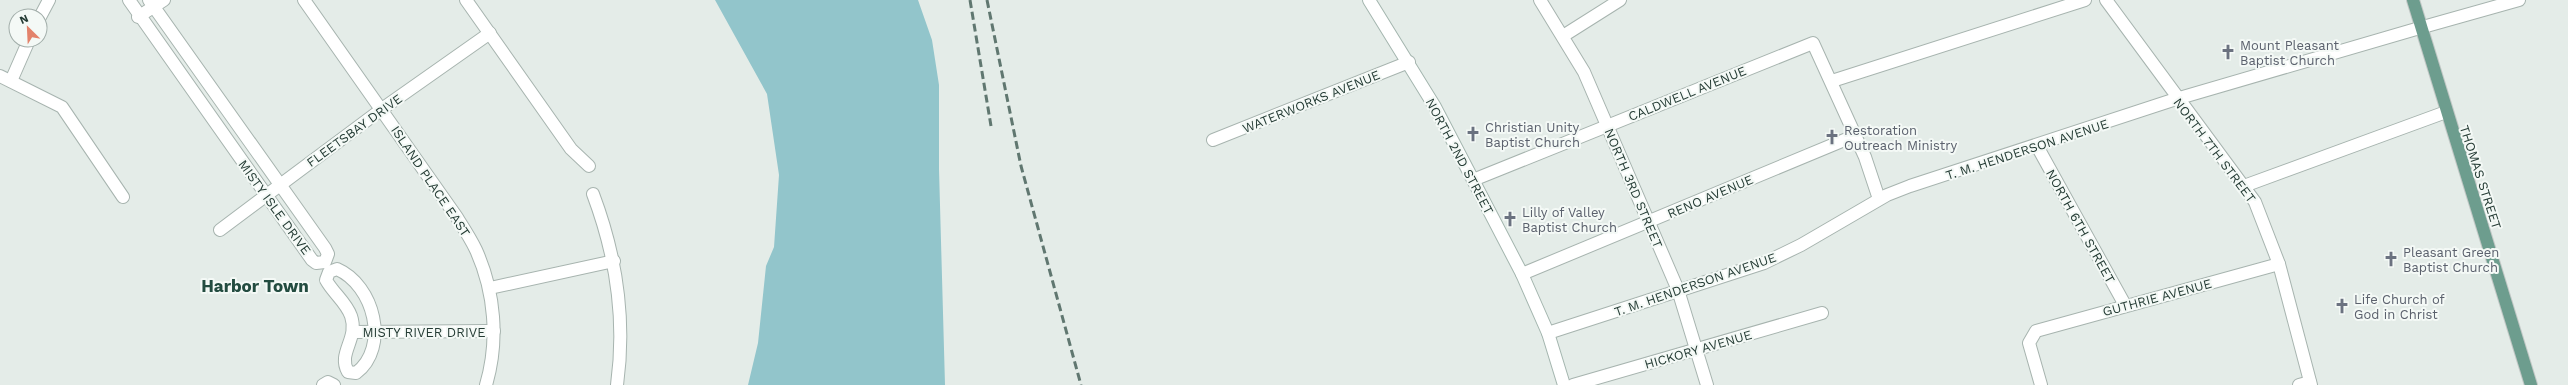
<svg xmlns="http://www.w3.org/2000/svg" width="2568" height="385" font-family="'Work Sans',sans-serif">
<style>
.water{fill:#92c5cb}
.lines{fill:none;stroke-linecap:round;stroke-linejoin:round}
.minor-casing{stroke:#a7b4af;stroke-width:14}
.tertiary-casing{stroke:#a7b4af;stroke-width:14}
.secondary-casing{stroke:#a4b6af;stroke-width:14}
.primary-casing{stroke:#c2c8c6;stroke-width:14}
.minor{stroke:#fff;stroke-width:12}
.tertiary{stroke:#fff;stroke-width:12}
.secondary{stroke:#fff;stroke-width:12}
.primary{stroke:#6d9d8e;stroke-width:12}
.rail{stroke:#607770;stroke-width:3;stroke-dasharray:8 4;stroke-linecap:butt}
.labels{text-anchor:middle;stroke-width:4;stroke-linejoin:round;paint-order:stroke}
.worship-label{font-size:13px;fill:#5b616d;stroke:#f4f9f6;text-anchor:start}
.street-label{font-size:13px;fill:#253c35;stroke:#f4f9f6}
.district-label{font-size:17px;font-weight:bold;fill:#234c40;stroke:#f4f9f6}
</style>
<rect width="100%" height="100%" fill="#e4ece8"/>
<!-- water -->
<path class="water" d="M715,0H918L932,40L939,85V169L945,385H748L758,343L766,266L774,247L779,175L767,94Z"/>
<g class="lines">
<!-- minor casing -->
<g class="minor-casing">
<g id="minor">
<path d="M129,0L312,260L316,263L325,262L328,254L325,248L149,0"/>
<path d="M466,0L571,149L589,166"/>
<path d="M1540,0L1584,72L1678,290L1707,385"/>
<path d="M40,17L49,0"/>
<path d="M138,17L164,0"/>
<path d="M1563,36L1620,0"/>
<path d="M0,76L62,107L123,197"/>
<path d="M11,81L29,40"/>
<path d="M1832,81L2085,0"/>
<path d="M1213,140L1409,62"/>
<path d="M2037,146L2125,305"/>
<path d="M1473,180L1813,43L1865,157L1879,199"/>
<path d="M2244,186L2446,112"/>
<path d="M593,194C616,255 626,320 617,385"/>
<path d="M220,230L382,109L490,33"/>
<path d="M337,269C374,285 390,347 356,373L348,372C337,353 359,339 351,316C346,302 333,293 326,280L329,272Z"/>
<path d="M1522,274L1854,136"/>
<path d="M490,288L614,261"/>
<path d="M353,332L494,331"/>
<path d="M1548,333L1764,263L1801,245L1887,195L1910,186L2176,99L2423,27"/>
<path d="M323,385L328,382L334,385"/>
<path d="M1573,385L1822,313"/>
<path d="M2041,385L2029,343L2036,331L2279,264"/>
<path d="M2299,385L2310,382"/>
</g>
</g>
<!-- tertiary casing -->
<g class="tertiary-casing">
<g id="tertiary">
<path d="M304,0L456,216C463,227 471,239 476,250C495,292 499,341 486,385"/>
<path d="M2106,0L2255,202L2279,264L2311,385"/>
<path d="M2423,27L2519,0"/>
</g>
</g>
<!-- secondary casing -->
<g class="secondary-casing">
<path id="secondary" d="M1369,0L1435,107L1522,274L1548,333L1564,385"/>
</g>
<!-- primary casing -->
<g class="primary-casing">
<path id="primary" d="M2413,0L2531,385"/>
</g>
<!-- minor -->
<use href="#minor" class="minor"/>
<!-- tertiary -->
<use href="#tertiary" class="tertiary"/>
<!-- secondary -->
<use href="#secondary" class="secondary"/>
<!-- primary -->
<use href="#primary" class="primary"/>
<!-- rail -->
<g class="rail">
<path d="M970,0L991,126"/>
<path d="M987,0L1021,166L1081,385"/>
</g>
</g>
<!-- icons -->
<defs>
<g id="church-bare" transform="scale(1.2)"><path d="M-1.2-6h2.4v3.5h3.3v2.4h-3.3V6h-2.4V-.1h-3.3v-2.4h3.3Z" fill="#6b7280" stroke="#f4f9f6" stroke-width="2.5" paint-order="stroke"/></g>
</defs>
<g fill-rule="evenodd">
<use href="#church-bare" x="2228" y="52"/>
<use href="#church-bare" x="1473" y="134"/>
<use href="#church-bare" x="1832" y="137"/>
<use href="#church-bare" x="1510" y="219"/>
<use href="#church-bare" x="2391" y="259"/>
<use href="#church-bare" x="2342" y="306"/>
</g>
<g class="labels">
<!-- worship labels -->
<g class="worship-label">
<text x="2240" y="50">Mount Pleasant<tspan x="2240" dy="15">Baptist Church</tspan></text>
<text x="1485" y="132">Christian Unity<tspan x="1485" dy="15">Baptist Church</tspan></text>
<text x="1844" y="135">Restoration<tspan x="1844" dy="15">Outreach Ministry</tspan></text>
<text x="1522" y="217">Lilly of Valley<tspan x="1522" dy="15">Baptist Church</tspan></text>
<text x="2403" y="257">Pleasant Green<tspan x="2403" dy="15">Baptist Church</tspan></text>
<text x="2354" y="304">Life Church of<tspan x="2354" dy="15">God in Christ</tspan></text>
</g>
<!-- street labels -->
<g class="street-label">
<text transform="translate(1687 93) rotate(-22)" y="5">CALDWELL AVENUE</text>
<text transform="translate(1311 101) rotate(-22)" y="5">WATERWORKS AVENUE</text>
<text transform="translate(354 130) rotate(-36)" y="5">FLEETSBAY DRIVE</text>
<text transform="translate(2027 149) rotate(-18)" y="5">T. M. HENDERSON AVENUE</text>
<text transform="translate(2215 150) rotate(53)" y="5">NORTH 7TH STREET</text>
<text transform="translate(1460 156) rotate(62)" y="5">NORTH 2ND STREET</text>
<text transform="translate(2481 177) rotate(72)" y="5">THOMAS STREET</text>
<text transform="translate(431 181) rotate(56)" y="5">ISLAND PLACE EAST</text>
<text transform="translate(1634 188) rotate(67)" y="5">NORTH 3RD STREET</text>
<text transform="translate(1710 196) rotate(-23)" y="5">RENO AVENUE</text>
<text transform="translate(275 207) rotate(54)" y="5">MISTY ISLE DRIVE</text>
<text transform="translate(2081 226) rotate(61)" y="5">NORTH 6TH STREET</text>
<text transform="translate(1695 284) rotate(-19)" y="5">T. M. HENDERSON AVENUE</text>
<text transform="translate(2157 297) rotate(-15)" y="5">GUTHRIE AVENUE</text>
<text x="424" y="337">MISTY RIVER DRIVE</text>
<text transform="translate(1698 349) rotate(-16)" y="5">HICKORY AVENUE</text>
</g>
<!-- district labels -->
<g class="district-label">
<text x="255" y="292">Harbor Town</text>
</g>
</g>
<!-- north arrow -->
<g transform="translate(28 28) rotate(336)"><circle r="19" fill="#f4f9f6" stroke="#a1ada9"/>
<path d="M0-3L7 15L0 10L-7 15Z" fill="#e3826b"/>
<text y="-6" font-size="11" font-weight="bold" text-anchor="middle" fill="#253c35">N</text>
</g>
</svg>
